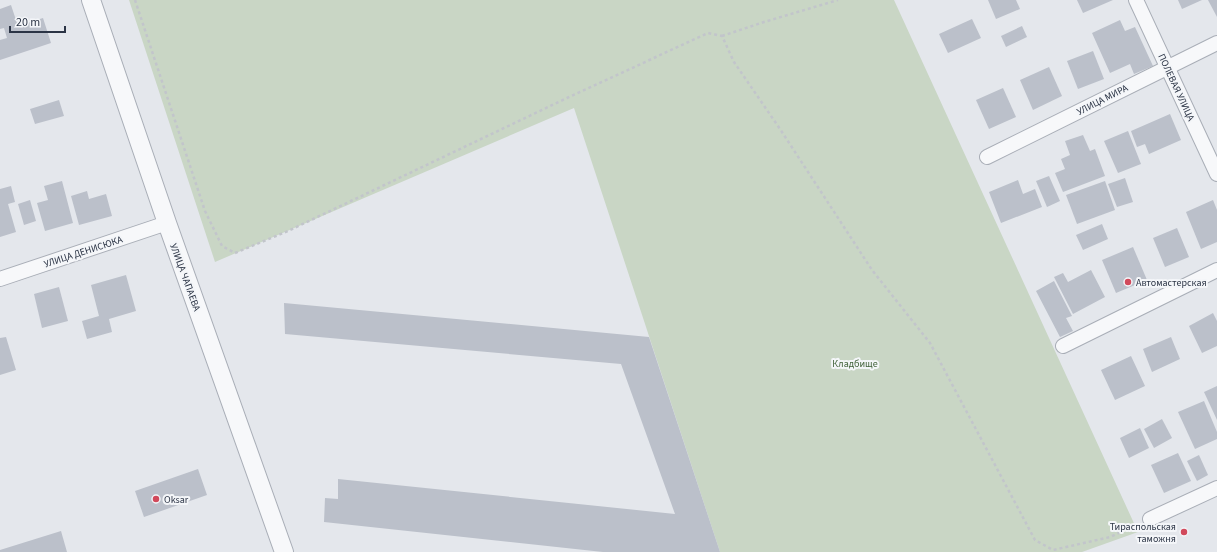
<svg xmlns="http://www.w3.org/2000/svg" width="1217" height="552" font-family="'Source Sans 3',sans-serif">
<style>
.green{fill:#c9d6c5}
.building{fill:#bbc0ca}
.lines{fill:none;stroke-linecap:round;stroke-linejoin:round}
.minor-casing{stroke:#a9aeb7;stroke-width:16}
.tertiary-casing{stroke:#a9aeb7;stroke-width:20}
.path{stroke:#c2c5cb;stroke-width:2.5;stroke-dasharray:3 3;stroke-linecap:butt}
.minor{stroke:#f7f8fa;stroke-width:14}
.tertiary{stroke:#f7f8fa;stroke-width:18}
.poi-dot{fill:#d1495b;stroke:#f4f6f9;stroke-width:1.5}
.labels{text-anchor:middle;stroke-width:4;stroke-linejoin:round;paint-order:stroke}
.street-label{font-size:10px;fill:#2b3445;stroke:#f4f6f9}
.poi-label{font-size:10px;fill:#2b3445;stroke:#f4f6f9;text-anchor:start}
.park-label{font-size:10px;fill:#3f6138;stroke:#f4f6f9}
</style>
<rect width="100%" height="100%" fill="#e4e7ec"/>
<!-- green -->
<path class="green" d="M129,0H894L1138,532L1082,552H720L574,108L215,262Z"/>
<!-- building -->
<g class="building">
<path d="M988,0H1016L1020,9L996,19Z"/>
<path d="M1077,0H1113L1083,13Z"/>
<path d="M1178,0H1202L1182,9Z"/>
<path d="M1208,0H1217V17Z"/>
<path d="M11,5L18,26L43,18L51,43L0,60V40L7,38L4,28L0,29V9Z"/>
<path d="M972,19L981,38L948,53L939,34Z"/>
<path d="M1120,20L1125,31L1135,27L1153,66L1134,74L1130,64L1110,73L1092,33Z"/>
<path d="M1022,26L1027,37L1006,47L1001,36Z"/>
<path d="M1093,51L1104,79L1078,89L1067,61Z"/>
<path d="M1049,67L1062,96L1033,110L1020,80Z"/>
<path d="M1003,88L1016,117L989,129L976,100Z"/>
<path d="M59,100L64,116L35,124L30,109Z"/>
<path d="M1170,114L1181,140L1149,154L1145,144L1137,147L1131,131Z"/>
<path d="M1128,131L1141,164L1118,173L1104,141Z"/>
<path d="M1083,135L1090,151L1095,149L1105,176L1063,192L1055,173L1065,169L1061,159L1070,155L1065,141Z"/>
<path d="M1049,176L1060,201L1047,207L1036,181Z"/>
<path d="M1125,178L1133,202L1117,207L1108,184Z"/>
<path d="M1018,180L1023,194L1035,189L1042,207L1001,223L989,192Z"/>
<path d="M62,181L73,223L45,231L37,203L48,200L44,186Z"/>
<path d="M1105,181L1115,210L1077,224L1066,195Z"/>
<path d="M11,186L15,202L8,204L16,232L0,237V189Z"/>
<path d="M87,191L89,199L106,194L112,216L79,225L71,196Z"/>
<path d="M30,200L36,221L24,225L18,204Z"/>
<path d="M1213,200L1217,210V242L1201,249L1186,212Z"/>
<path d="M1102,224L1108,239L1083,250L1076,235Z"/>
<path d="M1177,228L1189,257L1165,267L1153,238Z"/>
<path d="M1133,247L1147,280L1116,293L1102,260Z"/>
<path d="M1091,270L1105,297L1073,314L1054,277L1063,273L1068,282Z"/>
<path d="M126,275L136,311L109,319L112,332L87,339L82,321L99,316L91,285Z"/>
<path d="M1054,281L1072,316L1066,318L1073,331L1060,337L1036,291Z"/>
<path d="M59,287L68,321L42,328L34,294Z"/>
<path d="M284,303L649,337L720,552H603L324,522L325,498L338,499V479L675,514L621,364L285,334Z"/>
<path d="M1213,313L1217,321V346L1202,353L1189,326Z"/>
<path d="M6,337L16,370L0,375V338Z"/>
<path d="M1171,337L1180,359L1152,372L1143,349Z"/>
<path d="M1131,356L1145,386L1115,400L1101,370Z"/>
<path d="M1217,386V420L1204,392Z"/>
<path d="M1204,401L1217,432V439L1195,449L1178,412Z"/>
<path d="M1162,419L1172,438L1154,448L1144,429Z"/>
<path d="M1140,428L1149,448L1129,458L1120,438Z"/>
<path d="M1178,453L1191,481L1164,493L1151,465Z"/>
<path d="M1199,455L1208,475L1197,481L1187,461Z"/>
<path d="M198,469L207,495L144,517L135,491Z"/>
<path d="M61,531L67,552H0V550Z"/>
</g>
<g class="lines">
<!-- minor casing -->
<g class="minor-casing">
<g id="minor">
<path d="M1136,0L1217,174"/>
<path d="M987,157L1217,43"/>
<path d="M0,279L167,223"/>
<path d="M1063,346L1217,270"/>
<path d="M1150,519L1217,488"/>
</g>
</g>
<!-- tertiary casing -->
<g class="tertiary-casing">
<path id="tertiary" d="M91,0L167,223L284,552"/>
</g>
<!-- path -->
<g class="path">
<path d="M135,0L205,211L222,246L235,253L288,231L567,98L708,33L722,36L734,62L780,129L872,270L930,343L1035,540L1053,550L1110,537L1136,525"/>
<path d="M722,36L764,22L838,0"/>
</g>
<!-- minor -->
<use href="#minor" class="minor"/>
<!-- tertiary -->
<use href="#tertiary" class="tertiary"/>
</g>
<!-- markers -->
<g class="poi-dot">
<circle cx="1128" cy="282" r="4"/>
<circle cx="156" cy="499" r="4"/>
<circle cx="1184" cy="532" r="4"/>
</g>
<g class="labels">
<!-- street labels -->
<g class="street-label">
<text transform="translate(1177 87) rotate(65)" y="4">ПОЛЕВАЯ УЛИЦА</text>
<text transform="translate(1102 99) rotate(-27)" y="4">УЛИЦА МИРА</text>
<text transform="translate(83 251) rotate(-18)" y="4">УЛИЦА ДЕНИСЮКА</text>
<text transform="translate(186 277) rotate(70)" y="4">УЛИЦА ЧАПАЕВА</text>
</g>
<!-- poi labels -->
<g class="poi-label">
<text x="1136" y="286">Автомастерская</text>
<text x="164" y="503">Oksar</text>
<text x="1176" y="530" text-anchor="end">Тираспольская<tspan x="1176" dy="12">таможня</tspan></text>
</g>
<!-- park labels -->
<g class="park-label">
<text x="855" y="367">Кладбище</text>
</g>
</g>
<!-- scale -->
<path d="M10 26v6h55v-6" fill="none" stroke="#2b3445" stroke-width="2"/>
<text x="16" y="26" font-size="12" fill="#2b3445" stroke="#f4f6f9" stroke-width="3" paint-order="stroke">20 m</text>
</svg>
